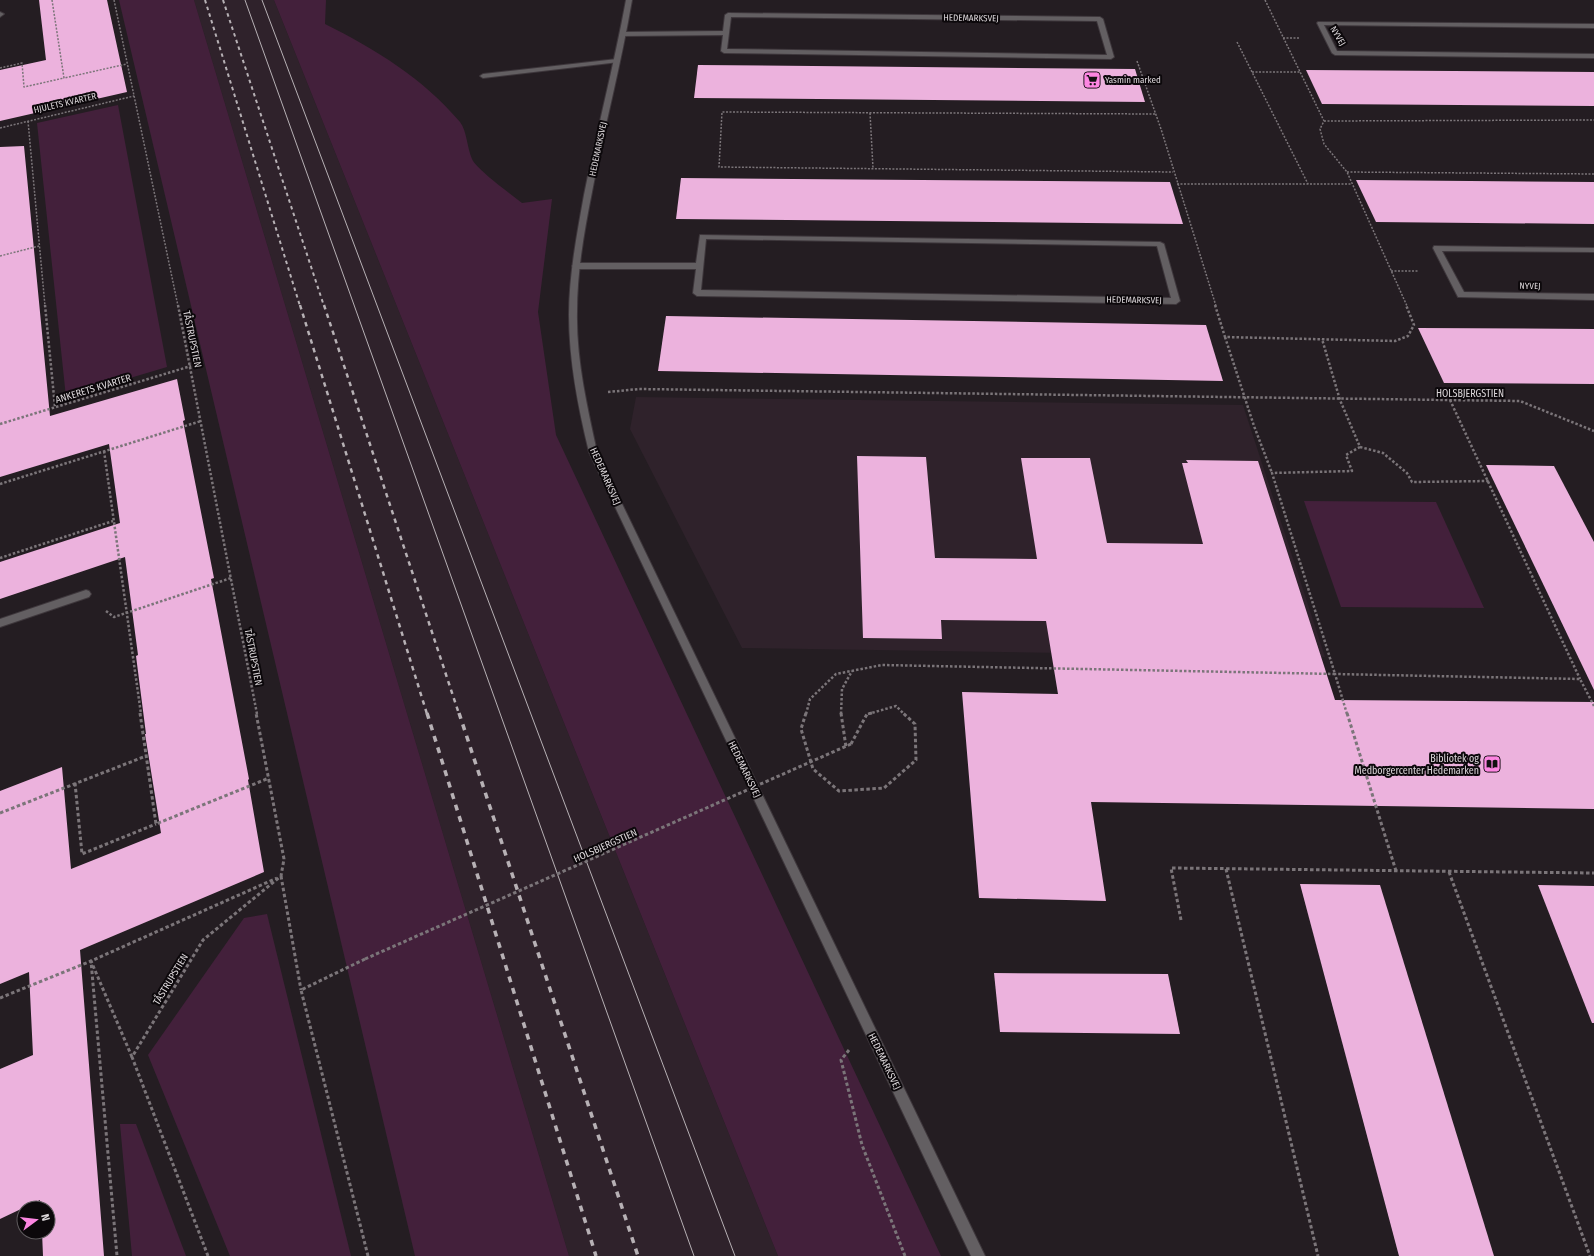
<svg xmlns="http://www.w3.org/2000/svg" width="1594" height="1256" font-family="'Fira Sans Condensed',sans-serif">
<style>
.built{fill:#2f222b}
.green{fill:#43203b}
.building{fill:#ecb2dd}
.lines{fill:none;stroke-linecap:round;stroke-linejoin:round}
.service-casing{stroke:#3e373c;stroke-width:2}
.minor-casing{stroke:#3e373c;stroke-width:2}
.tertiary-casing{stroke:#3e373c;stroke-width:2}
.path-far2{stroke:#7b7579;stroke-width:1.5;stroke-dasharray:2 1.5;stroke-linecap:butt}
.path-far1{stroke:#7b7579;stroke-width:2.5;stroke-dasharray:2.5 2;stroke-linecap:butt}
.path{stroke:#7b7579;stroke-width:3;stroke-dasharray:3.5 2.5;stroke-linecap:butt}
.service{fill:#635f62;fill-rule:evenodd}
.minor{fill:#635f62;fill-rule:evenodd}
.tertiary{fill:#635f62;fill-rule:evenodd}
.tram{stroke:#b7b1b5;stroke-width:1}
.rail-far2{stroke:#b7b1b5;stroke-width:2;stroke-dasharray:3.5 3.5;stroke-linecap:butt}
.rail-far1{stroke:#b7b1b5;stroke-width:2.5;stroke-dasharray:4.5 4.5;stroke-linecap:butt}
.rail{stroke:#b7b1b5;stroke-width:3.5;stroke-dasharray:6 6;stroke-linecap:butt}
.path-bridge{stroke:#7b7579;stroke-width:3;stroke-dasharray:3.5 2.5;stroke-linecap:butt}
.labels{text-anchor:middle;stroke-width:4;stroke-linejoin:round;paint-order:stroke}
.far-street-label{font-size:9px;fill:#dcd7da;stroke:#0c080b}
.far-poi-label{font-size:9px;fill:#dcd7da;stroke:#0c080b;text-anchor:start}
.street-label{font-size:10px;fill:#dcd7da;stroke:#0c080b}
.poi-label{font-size:10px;fill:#dcd7da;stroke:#0c080b;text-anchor:end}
</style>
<rect width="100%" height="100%" fill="#241d22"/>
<!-- built -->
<g class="built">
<path d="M194,0H274L778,1256H569Z"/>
<path d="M636,397L1243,405L1325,657L742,648L630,429Z"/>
</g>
<!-- green -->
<g class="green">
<path d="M119,0H194L569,1256H415Z"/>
<path d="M274,0H326L325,24C375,49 423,78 460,122C467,131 467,148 472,159C476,169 512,195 522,203L552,199L538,312L556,435L941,1256H778Z"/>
<path d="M118,105L167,367L66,397L37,123Z"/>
<path d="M1304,501L1436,502L1484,608L1341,607Z"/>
<path d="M267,914L351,1256H230L148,1055L244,918Z"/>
<path d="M120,1124H136L186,1256H132Z"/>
</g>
<!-- building -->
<g class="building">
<path d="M39,0H107L127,92L0,121V70L46,60Z"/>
<path d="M698,65L1135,69L1145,102L694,98Z"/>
<path d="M1306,70L1594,72V106L1322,104Z"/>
<path d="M24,146L50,416L177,379L185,420L183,421L214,578L211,579L249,779L248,780L264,872L80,950L104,1256H43L42,1232H48V1208H40V1200L0,1219V1069L33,1055L29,972L0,984V791L62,767L71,869L161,833L145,734H146L136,656L138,655L125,557L0,599V562L120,523L109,444L0,477V147Z"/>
<path d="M681,178L1170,182L1183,224L676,219Z"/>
<path d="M1356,180L1594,182V224L1376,222Z"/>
<path d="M666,316L1206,325L1223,381L658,371Z"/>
<path d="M1418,328L1594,329V384L1444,383Z"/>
<path d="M857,456L926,457L935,558L1037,559L1021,458H1090L1107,543L1203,544L1182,463H1188L1186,460L1258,461L1335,700L1594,702V809L1091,802L1106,901L979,898L962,692L1058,694L1046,621L941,620L942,639L863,638Z"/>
<path d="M1486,465L1554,466L1594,542V690Z"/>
<path d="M1300,884L1380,885L1494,1256H1399Z"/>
<path d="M1538,885L1594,886V1023H1592Z"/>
<path d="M994,973L1168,974L1180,1034L1000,1032Z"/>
</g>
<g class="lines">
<!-- service casing -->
<g class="service-casing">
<path id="service" d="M617,59L620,61L619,62L483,78L480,76L483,74Z"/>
</g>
<!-- minor casing -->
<g class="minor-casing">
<g id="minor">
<path d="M0,12L4,14L0,17Z"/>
<path d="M728,13L1100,17L1103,19L1114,57L1111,59L724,53L721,51L723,35L623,36L620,34L623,32L723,31L725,15ZM731,17L1097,21L1107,55L727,49Z"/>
<path d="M1318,22L1594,24V28L1324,25L1337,51L1594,54V58L1335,55L1332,53L1317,23Z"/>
<path d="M700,235L1160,242L1164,244L1180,301L1176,304L697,296L693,293L696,269H576L572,266L576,263H696ZM706,239L1157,246L1171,298L701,290Z"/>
<path d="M1434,246L1594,248V252L1442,251L1464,292L1594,294V300L1458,297L1433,248Z"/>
<path d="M86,590L89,591L91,594L89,597L0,627V619Z"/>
</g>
</g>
<!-- tertiary casing -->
<g class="tertiary-casing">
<path id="tertiary" d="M626,0H632C621,65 604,128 592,192C584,232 577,272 577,312C576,359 587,406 597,452L985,1256H971L589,452C578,407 569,361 569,315C569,275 577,234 584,195C597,130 614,65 626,0Z"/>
</g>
<!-- path-far2 -->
<g class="path-far2">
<path d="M52,0L64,78L127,64"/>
<path d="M114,0L178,306"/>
<path d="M1265,0L1324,121L1320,129L1324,144L1347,172L1407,306"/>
<path d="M1283,38H1299"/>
<path d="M1237,42L1308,184"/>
<path d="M1137,61L1161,129L1216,306"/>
<path d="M0,68L22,63L24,87L64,78"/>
<path d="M1252,72H1300"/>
<path d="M870,113L873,168"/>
<path d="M1155,114L722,112L719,167L1173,172"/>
<path d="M28,121L45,306"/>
<path d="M1324,121L1594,120"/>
<path d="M0,128L134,96"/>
<path d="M1347,172L1594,174"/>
<path d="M1177,184H1352"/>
<path d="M0,256L39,246"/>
<path d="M1391,271H1419"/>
</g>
<!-- path-far1 -->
<g class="path-far1">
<path d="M45,305L55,407"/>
<path d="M178,305L257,714"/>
<path d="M1215,305L1225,337L1395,341L1408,336L1414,325L1406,305"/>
<path d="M1225,337L1254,426L1272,473"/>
<path d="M608,392L639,389L1520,401L1594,431"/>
<path d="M1450,400L1580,679"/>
<path d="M0,424L191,366"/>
<path d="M1360,447L1383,453L1407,473L1412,482L1489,481"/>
<path d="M104,451L141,714"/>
<path d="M0,484L201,421"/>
<path d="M0,558L113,521"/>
<path d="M106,611L114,617L231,578"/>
<path d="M806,714L810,699L836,674L882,665L1335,674L1272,473L1352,471L1346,455L1360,447L1340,400L1322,339"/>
<path d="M841,714L842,689L852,671"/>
<path d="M868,714L896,706L904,714"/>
<path d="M1347,714L1335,674L1580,679L1594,706"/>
</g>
<!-- path -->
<g class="path">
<path d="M140,713L156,824L269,778"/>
<path d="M806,713L801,729L813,769L839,791L884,788L916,760L915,724L903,713"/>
<path d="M841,713L846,747"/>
<path d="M1347,713L1396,871"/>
<path d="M851,744L867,714L872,713"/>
<path d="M75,783L82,854L156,824"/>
<path d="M0,813L146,756"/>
<path d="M1226,869L1318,1256"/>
<path d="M1449,872L1590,1256"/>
<path d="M281,876L301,990"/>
<path d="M1181,920L1171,868L1594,873"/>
<path d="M365,959L301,990L368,1256"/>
<path d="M0,998L91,961L117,1256"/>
<path d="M849,1050L841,1060L862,1145L905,1256"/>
<path d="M132,1057L91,961L277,878"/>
<path d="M208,1256L132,1057L203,940L281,876L284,859L256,713"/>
</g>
<!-- service -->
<use href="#service" class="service"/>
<!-- minor -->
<use href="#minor" class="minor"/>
<!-- tertiary -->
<use href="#tertiary" class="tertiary"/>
<!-- tram -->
<g class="tram">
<path d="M245,0L694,1256"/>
<path d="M262,0L735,1256"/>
</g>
<!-- rail-far2 -->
<g class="rail-far2">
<path d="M205,0L300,306"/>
<path d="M223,0L324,306"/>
</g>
<!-- rail-far1 -->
<g class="rail-far1">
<path d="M300,305L427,714"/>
<path d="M324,305L459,714"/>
</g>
<!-- rail -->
<g class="rail">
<path d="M427,713L596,1256"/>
<path d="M459,713L638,1256"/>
</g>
<!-- path-bridge -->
<path class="path-bridge" d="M365,959L851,744"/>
</g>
<!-- icons -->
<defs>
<g id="supermarket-square" transform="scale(0.9)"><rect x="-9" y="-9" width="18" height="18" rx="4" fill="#fd86e2" stroke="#0c080b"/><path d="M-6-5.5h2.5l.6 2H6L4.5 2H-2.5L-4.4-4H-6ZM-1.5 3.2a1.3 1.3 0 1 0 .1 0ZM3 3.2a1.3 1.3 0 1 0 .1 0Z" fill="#111"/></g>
<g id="library-square" transform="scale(0.9)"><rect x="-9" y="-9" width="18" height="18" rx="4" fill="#fd86e2" stroke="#0c080b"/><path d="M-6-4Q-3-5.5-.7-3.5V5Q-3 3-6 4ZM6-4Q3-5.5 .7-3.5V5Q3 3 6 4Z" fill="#111"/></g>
</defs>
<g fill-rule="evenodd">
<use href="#supermarket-square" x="1092" y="80"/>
<use href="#library-square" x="1492" y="764"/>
</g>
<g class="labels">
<!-- far-street labels -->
<g class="far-street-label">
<text transform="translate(971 18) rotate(1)" y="3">HEDEMARKSVEJ</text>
<text transform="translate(1338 36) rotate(59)" y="3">NYVEJ</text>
<text transform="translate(65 103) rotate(-13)" y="3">HJULETS KVARTER</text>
<text transform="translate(598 149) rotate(-78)" y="3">HEDEMARKSVEJ</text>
<text transform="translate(1530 286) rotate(1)" y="3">NYVEJ</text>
<text transform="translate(1134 300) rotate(1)" y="3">HEDEMARKSVEJ</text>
</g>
<!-- far-poi labels -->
<g class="far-poi-label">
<text x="1105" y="83">Yasmin marked</text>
</g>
<!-- street labels -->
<g class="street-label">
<text transform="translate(193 339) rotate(78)" y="4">TÅSTRUPSTIEN</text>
<text transform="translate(93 388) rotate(-17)" y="4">ANKERETS KVARTER</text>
<text x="1470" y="397">HOLSBJERGSTIEN</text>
<text transform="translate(606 476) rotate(66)" y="4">HEDEMARKSVEJ</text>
<text transform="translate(254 657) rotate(79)" y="4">TÅSTRUPSTIEN</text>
<text transform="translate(745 769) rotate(64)" y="4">HEDEMARKSVEJ</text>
<text transform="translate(605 845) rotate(-24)" y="4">HOLSBJERGSTIEN</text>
<text transform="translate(170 979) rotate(-59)" y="4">TÅSTRUPSTIEN</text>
<text transform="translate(885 1061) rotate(64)" y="4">HEDEMARKSVEJ</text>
</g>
<!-- poi labels -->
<g class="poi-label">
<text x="1479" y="762">Bibliotek og<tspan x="1479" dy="12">Medborgercenter Hedemarken</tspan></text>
</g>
</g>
<!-- north arrow -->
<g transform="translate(36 1220) rotate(75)"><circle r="19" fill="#0c080b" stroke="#5f5b5e"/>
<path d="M0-3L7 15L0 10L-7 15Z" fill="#fd86e2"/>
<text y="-6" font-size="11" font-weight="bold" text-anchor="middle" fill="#dcd7da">N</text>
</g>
</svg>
